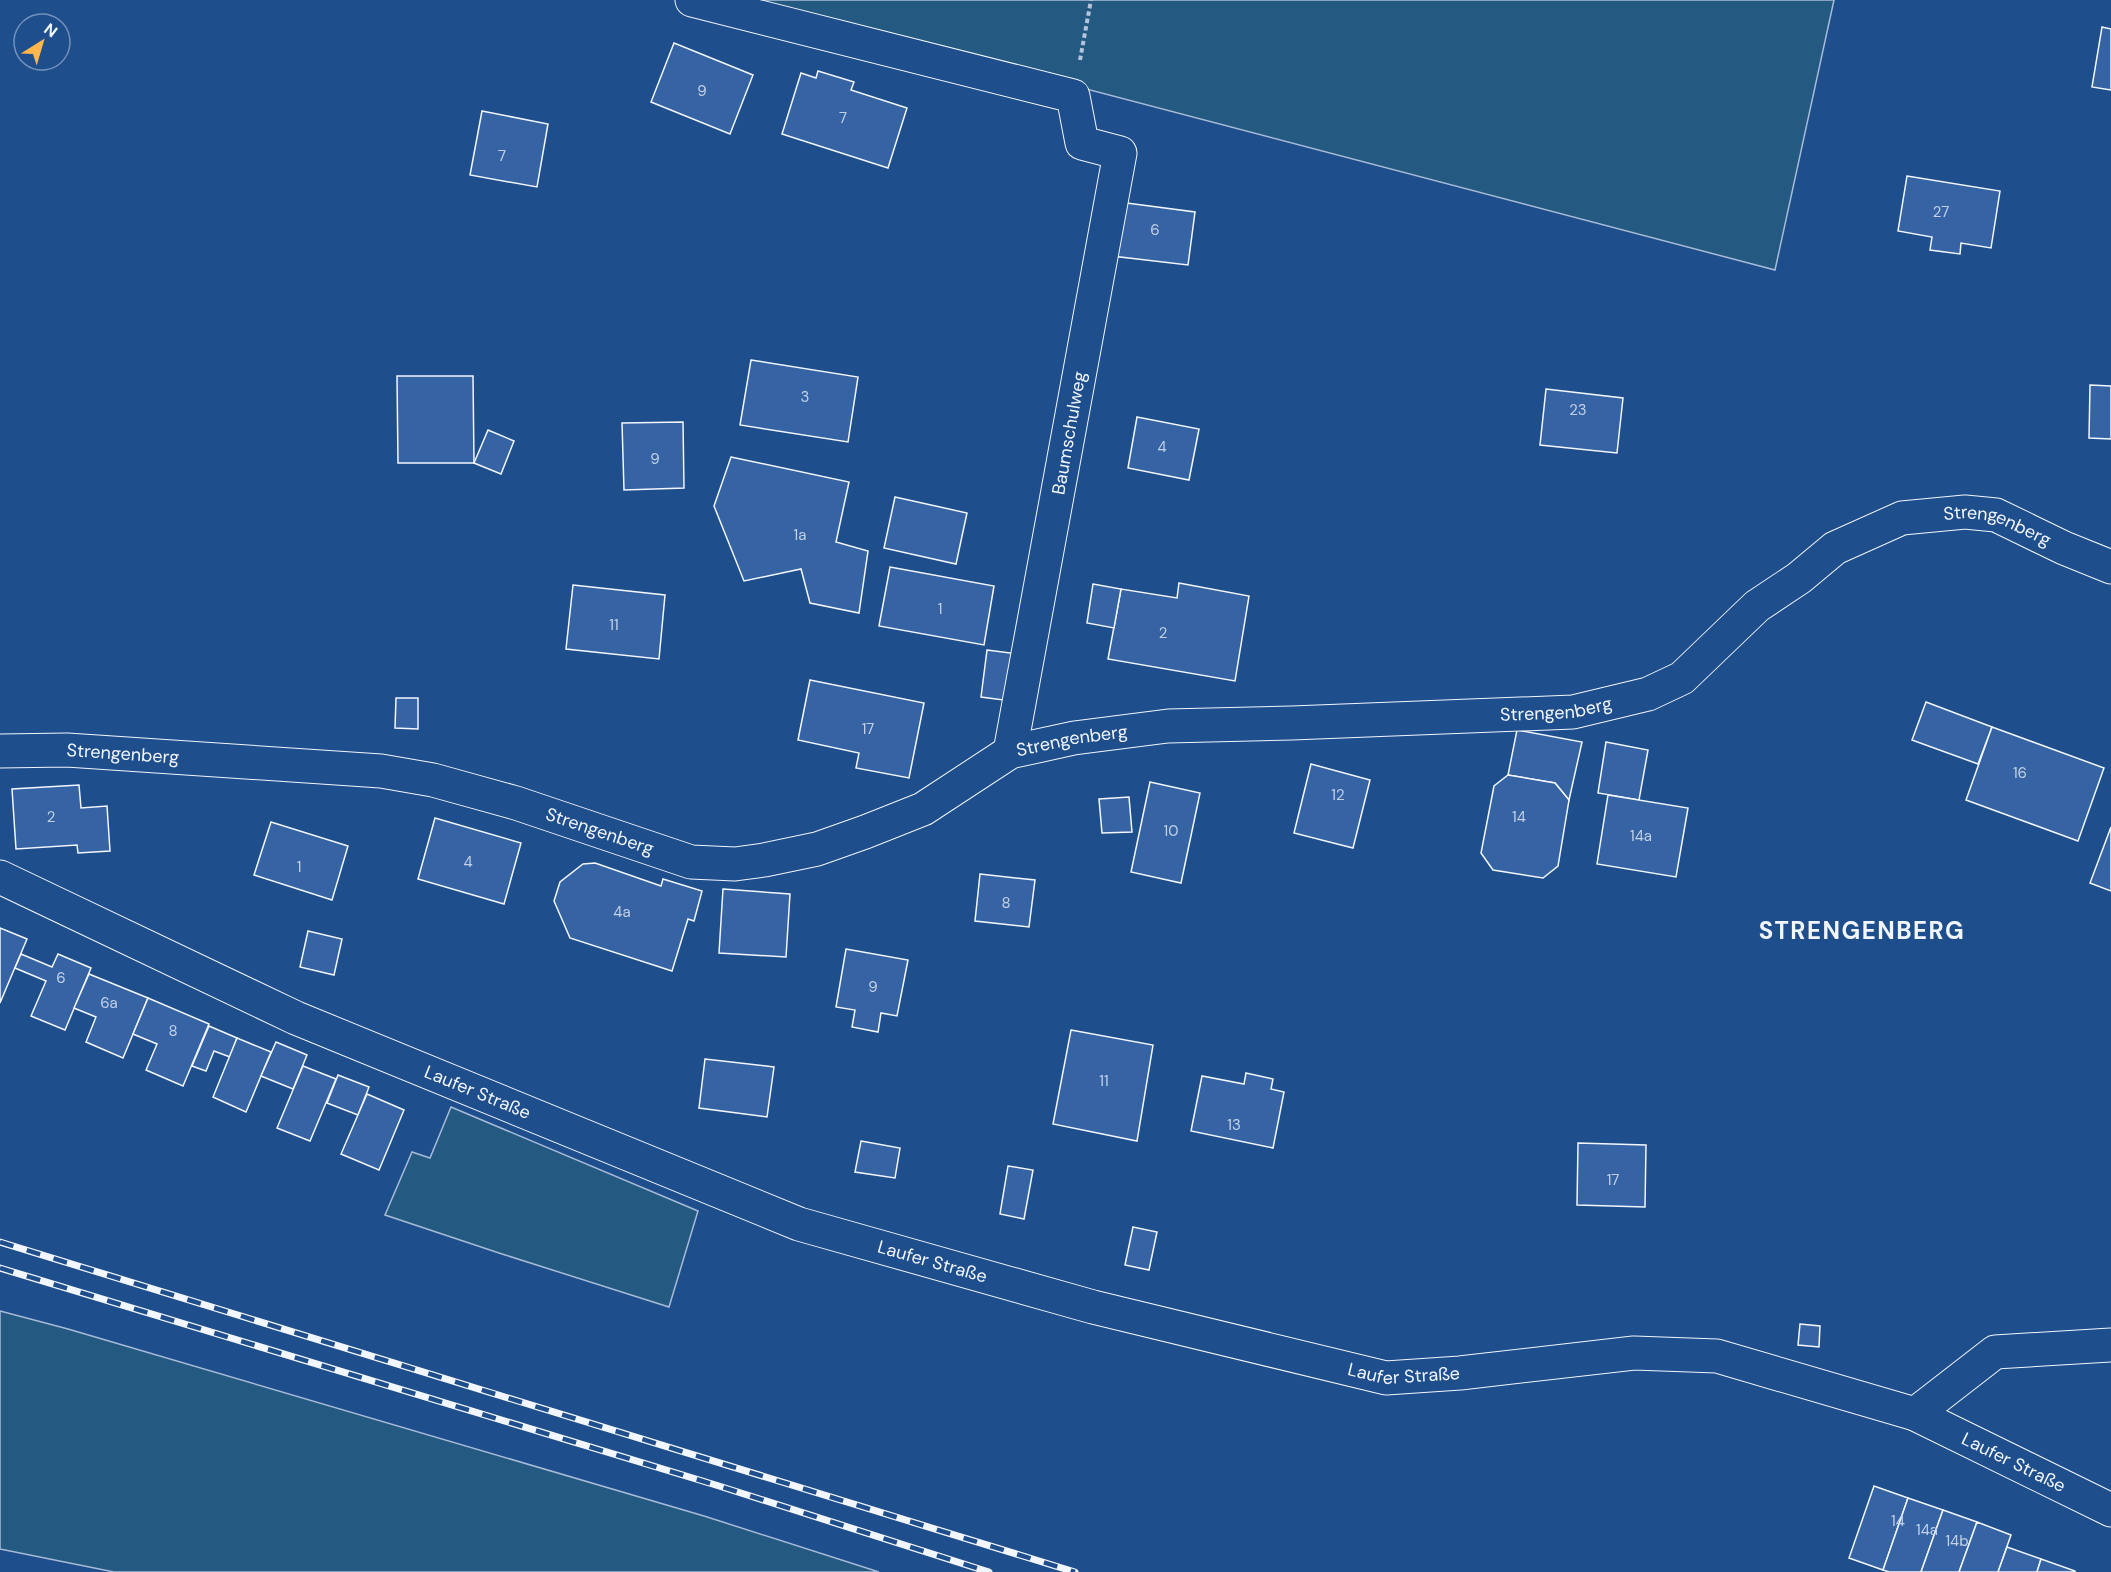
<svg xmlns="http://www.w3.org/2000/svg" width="2111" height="1572" font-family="'DM Sans',sans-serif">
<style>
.green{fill:#245a82;stroke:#a8bbd7;stroke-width:1.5}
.building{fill:#3563a3;stroke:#f2f6ff;stroke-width:1.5}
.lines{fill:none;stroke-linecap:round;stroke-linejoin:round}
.minor-casing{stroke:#f2f6ff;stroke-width:35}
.path{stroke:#b3c4dc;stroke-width:4;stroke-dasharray:4.5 3;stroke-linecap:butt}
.minor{stroke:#1f4e8c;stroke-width:33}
.rail-casing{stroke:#f2f6ff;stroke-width:7}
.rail{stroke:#1f4e8c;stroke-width:4.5;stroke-dasharray:14;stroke-linecap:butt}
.labels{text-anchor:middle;stroke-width:4.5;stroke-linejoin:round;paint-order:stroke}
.number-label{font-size:15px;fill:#c3d1e8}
.street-label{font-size:18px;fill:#f2f6ff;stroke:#1f4e8c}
.district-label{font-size:24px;font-weight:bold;letter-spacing:1.5px;fill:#f2f6ff;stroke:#1f4e8c}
</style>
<rect width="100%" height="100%" fill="#1f4e8c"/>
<!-- green -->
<g class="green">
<path d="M748,0H1834L1775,270Z"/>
<path d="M451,1107L698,1211L669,1307L502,1254L385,1215L412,1152L430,1158Z"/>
<path d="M0,1311L68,1329L704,1516L879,1572H114L0,1549Z"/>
</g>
<!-- building -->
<g class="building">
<path d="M2102,27L2111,29V90L2092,87Z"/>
<path d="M674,43L753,75L730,134L651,102Z"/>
<path d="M818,71L854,82L851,90L907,108L888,168L782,134L801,73L816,78Z"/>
<path d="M482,111L548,124L537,187L470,175Z"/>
<path d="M1907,176L2000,191L1991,248L1961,243L1960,254L1930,250L1932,237L1898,231Z"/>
<path d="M1119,202L1195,212L1188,265L1112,256Z"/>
<path d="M751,360L858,377L848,442L740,425Z"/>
<path d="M397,376H473L474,463H398Z"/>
<path d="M2090,385L2111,386V439L2089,438Z"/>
<path d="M1546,389L1623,398L1617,453L1540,445Z"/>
<path d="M1137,417L1199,429L1189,480L1128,468Z"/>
<path d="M683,422L684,488L624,490L622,423Z"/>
<path d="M488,430L514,441L501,474L474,463Z"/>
<path d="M731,457L849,482L836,542L868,551L859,613L810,603L801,569L744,581L714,506Z"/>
<path d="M895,497L967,513L956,564L884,548Z"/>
<path d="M890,567L994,586L984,645L879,626Z"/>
<path d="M1179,583L1249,596L1235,681L1108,659L1121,589L1177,598Z"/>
<path d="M1093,584L1121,589L1114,628L1087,623Z"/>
<path d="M573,585L665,595L659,659L566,649Z"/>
<path d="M987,650L1018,654L1011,701L981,697Z"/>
<path d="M810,680L924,703L909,778L856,768L859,753L798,740Z"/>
<path d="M396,698H418V729L395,728Z"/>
<path d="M1926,702L1992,727L1978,764L1912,740Z"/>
<path d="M1992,727L2104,768L2078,841L1966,800Z"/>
<path d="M1517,730L1582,742L1569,800L1555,783L1508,775Z"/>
<path d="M1606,742L1648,750L1639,800L1598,793Z"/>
<path d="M1311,764L1370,780L1353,848L1294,833Z"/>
<path d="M1508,775L1555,783L1569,800L1558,866L1543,878L1493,870L1481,853L1494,786Z"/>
<path d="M1150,782L1200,793L1181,883L1131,872Z"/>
<path d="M79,785L81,808L107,806L110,851L78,853L77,845L16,849L12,789Z"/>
<path d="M1608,795L1688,808L1676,877L1597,864Z"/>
<path d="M1129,797L1132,832L1102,833L1099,799Z"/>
<path d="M435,818L521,843L504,904L418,879Z"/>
<path d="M271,822L348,846L332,900L254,875Z"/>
<path d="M2111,827V891L2090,883Z"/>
<path d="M595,863L661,886L663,879L702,891L694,921L688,919L672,971L570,938L554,901L560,882L583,864Z"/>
<path d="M980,874L1035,880L1029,927L975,921Z"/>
<path d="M723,889L790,894L786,957L719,953Z"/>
<path d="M0,928L27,939L0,1003Z"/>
<path d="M308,931L342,939L334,975L300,967Z"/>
<path d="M846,949L908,960L897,1016L881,1013L878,1032L852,1027L855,1010L836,1007Z"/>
<path d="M21,954L52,967L58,954L91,968L65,1030L31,1016L46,981L15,968Z"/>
<path d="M89,974L148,998L123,1058L86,1042L96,1017L74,1008Z"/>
<path d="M148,998L209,1024L183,1086L146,1070L157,1044L133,1034Z"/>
<path d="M209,1026L237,1038L230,1057L214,1051L206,1071L192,1066Z"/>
<path d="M1071,1030L1153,1045L1137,1141L1053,1124Z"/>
<path d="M237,1038L271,1052L246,1112L213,1097Z"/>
<path d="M276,1042L307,1055L293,1089L261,1076Z"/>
<path d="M705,1059L774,1067L767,1117L699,1108Z"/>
<path d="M303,1066L336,1079L310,1141L277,1128Z"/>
<path d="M1246,1073L1273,1079L1271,1089L1284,1092L1273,1148L1191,1131L1202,1076L1244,1084Z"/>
<path d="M338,1075L369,1087L358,1115L327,1103Z"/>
<path d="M367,1094L404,1110L379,1170L341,1154Z"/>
<path d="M861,1141L900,1148L895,1178L855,1172Z"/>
<path d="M1578,1143L1646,1145L1645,1207L1577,1205Z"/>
<path d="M1008,1166L1033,1170L1024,1219L1000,1214Z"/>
<path d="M1133,1227L1157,1232L1149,1270L1125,1265Z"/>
<path d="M1800,1324L1820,1326L1819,1347L1798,1345Z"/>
<path d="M1874,1486L1908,1498L1883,1570L1849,1558Z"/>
<path d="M1908,1498L1943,1510L1921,1572H1889L1883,1570Z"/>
<path d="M1943,1510L1977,1522L1959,1572H1921Z"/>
<path d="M1977,1522L2011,1535L1998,1572H1959Z"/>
<path d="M2007,1547L2041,1559L2037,1572H1998Z"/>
<path d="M2041,1559L2075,1571V1572H2037Z"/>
</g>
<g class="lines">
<!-- minor casing -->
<g class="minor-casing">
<g id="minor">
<path d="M692,0L1073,96L1082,143L1120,153L1010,752"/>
<path id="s1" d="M0,751L67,750L381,771L433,780L516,803L691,862L735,864L764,860L817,849L865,832L923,809L1010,752L1074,738L1168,726L1292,723L1573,712L1648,694L1682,678L1757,606L1799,578L1835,548L1902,518L1965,512L1996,515L2064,548L2111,567"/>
<path id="s2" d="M0,877L296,1018L799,1224L1093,1307L1386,1378L1460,1373L1634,1353L1717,1356L1915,1414L2111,1510"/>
<path d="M1915,1414L1995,1352L2111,1345"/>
</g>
</g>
<!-- path -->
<path class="path" d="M1080,60L1091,0"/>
<!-- minor -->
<use href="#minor" class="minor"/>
<!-- rail casing -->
<g class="rail-casing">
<g id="rail">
<path d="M0,1242L1075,1572"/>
<path d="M0,1268L719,1486L989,1572"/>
</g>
</g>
<!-- rail -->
<use href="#rail" class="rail"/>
</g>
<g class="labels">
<!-- number labels -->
<g class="number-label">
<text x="702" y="96">9</text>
<text x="843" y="123">7</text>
<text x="502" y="161">7</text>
<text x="1941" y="217">27</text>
<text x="1155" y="235">6</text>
<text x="805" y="402">3</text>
<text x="1578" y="415">23</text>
<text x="1162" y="452">4</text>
<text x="655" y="464">9</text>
<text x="800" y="540">1a</text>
<text x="940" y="614">1</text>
<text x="614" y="630">11</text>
<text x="1163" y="638">2</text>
<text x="868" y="734">17</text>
<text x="2020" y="778">16</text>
<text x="1338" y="800">12</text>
<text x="51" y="822">2</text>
<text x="1519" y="822">14</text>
<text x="1171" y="836">10</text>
<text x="1641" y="841">14a</text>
<text x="468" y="867">4</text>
<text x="299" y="872">1</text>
<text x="1006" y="908">8</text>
<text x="622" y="917">4a</text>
<text x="61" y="983">6</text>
<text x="873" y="992">9</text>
<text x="109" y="1008">6a</text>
<text x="173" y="1036">8</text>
<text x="1104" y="1086">11</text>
<text x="1234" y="1130">13</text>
<text x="1613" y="1185">17</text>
<text x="1898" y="1526">14</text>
<text x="1927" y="1535">14a</text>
<text x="1957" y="1546">14b</text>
</g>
<!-- street labels -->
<g class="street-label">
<text transform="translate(1069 433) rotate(-80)" y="6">Baumschulweg</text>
<text dy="6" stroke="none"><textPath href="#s1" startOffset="2103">Strengenberg</textPath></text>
<text dy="6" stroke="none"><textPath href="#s1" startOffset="1599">Strengenberg</textPath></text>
<text dy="6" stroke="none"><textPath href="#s1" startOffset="1113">Strengenberg</textPath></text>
<text dy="6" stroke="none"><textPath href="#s1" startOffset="123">Strengenberg</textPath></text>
<text dy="6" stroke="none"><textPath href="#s1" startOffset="609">Strengenberg</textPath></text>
<text dy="6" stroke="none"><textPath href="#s2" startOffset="524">Laufer Straße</textPath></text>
<text dy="6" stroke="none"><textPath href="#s2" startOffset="1010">Laufer Straße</textPath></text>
<text dy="6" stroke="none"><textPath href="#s2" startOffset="1496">Laufer Straße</textPath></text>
<text dy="6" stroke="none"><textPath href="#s2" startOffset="2127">Laufer Straße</textPath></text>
</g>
<!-- district labels -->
<g class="district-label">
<text x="1862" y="939">STRENGENBERG</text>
</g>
</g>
<!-- north arrow -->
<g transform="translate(42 42) rotate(37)"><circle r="28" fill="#1f4e8c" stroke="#7391ba" stroke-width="1.5"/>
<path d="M0-4.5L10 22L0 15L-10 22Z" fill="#ffb74d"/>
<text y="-9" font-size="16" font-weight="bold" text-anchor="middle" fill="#f2f6ff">N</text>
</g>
</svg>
